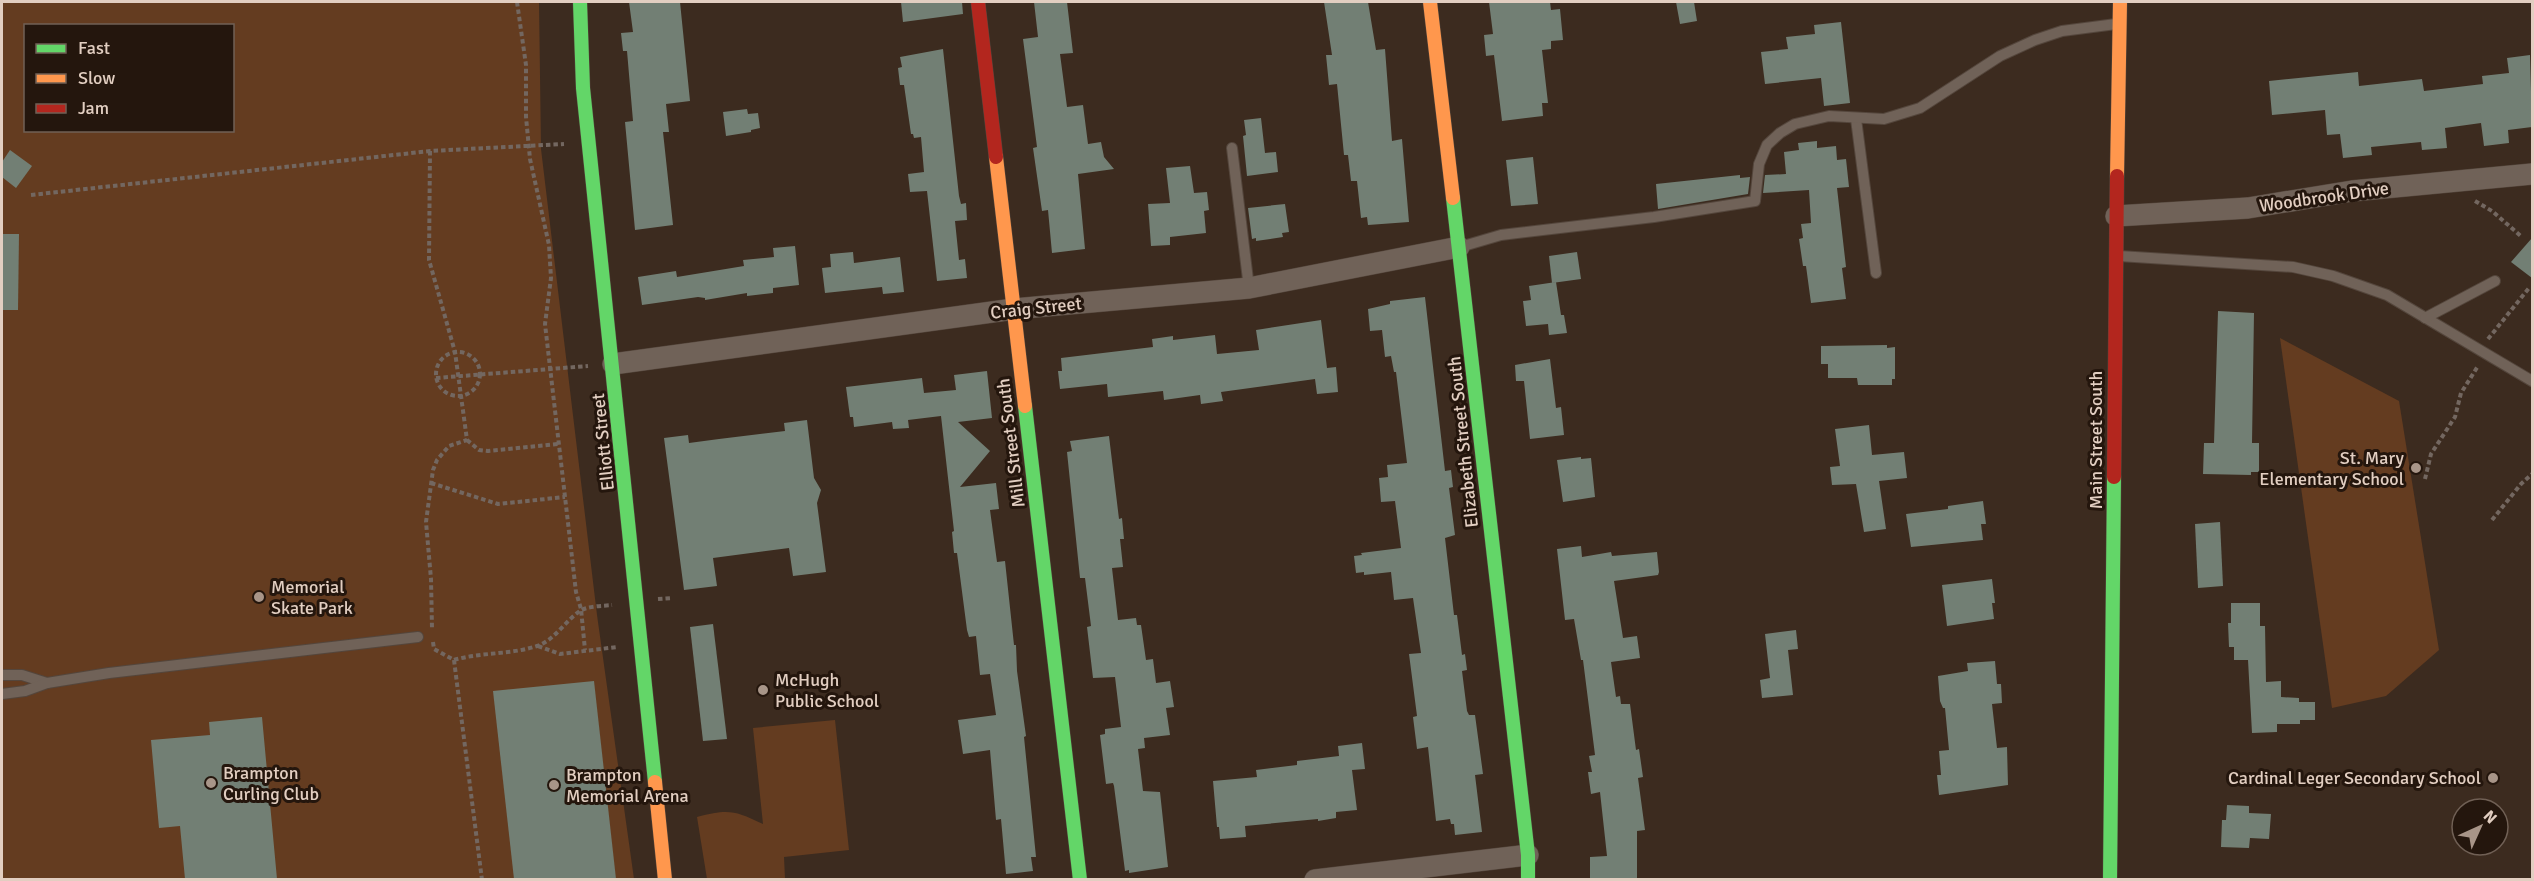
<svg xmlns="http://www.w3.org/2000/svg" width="2534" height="881" font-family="Signika,sans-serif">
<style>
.green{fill:#643c20;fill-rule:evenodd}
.building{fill:#727f74}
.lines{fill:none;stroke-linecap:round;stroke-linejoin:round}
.lane-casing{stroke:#54463c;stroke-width:12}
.street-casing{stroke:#54463c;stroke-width:22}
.fast-casing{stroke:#54463c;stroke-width:15}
.slow-casing{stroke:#54463c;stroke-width:15}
.jam-casing{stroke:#54463c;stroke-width:15}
.path{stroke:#736760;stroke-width:4;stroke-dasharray:4.5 3;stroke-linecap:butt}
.lane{stroke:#706258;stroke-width:10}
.street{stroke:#706258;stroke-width:21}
.fast{stroke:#63d668;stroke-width:14}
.slow{stroke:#ff974d;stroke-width:14}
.jam{stroke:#b3261e;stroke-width:14}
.poi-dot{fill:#a89588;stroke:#24160d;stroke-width:2}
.labels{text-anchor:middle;stroke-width:6;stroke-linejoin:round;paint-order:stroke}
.street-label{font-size:18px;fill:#e2cec1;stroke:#24160d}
.poi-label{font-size:18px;fill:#e2cec1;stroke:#24160d;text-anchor:start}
</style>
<rect width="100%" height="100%" fill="#3c2b1f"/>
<!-- green -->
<g class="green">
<path d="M2,2H539L541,149L597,615L634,879L2,880ZM26,26H232V130H26Z"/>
<path d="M2280,338L2399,401L2439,650L2386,696L2332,708Z"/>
<path d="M835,720L849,850L784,857L785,879H707L697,817C728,809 734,810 763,824L753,728Z"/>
</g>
<!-- building -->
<g class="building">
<path d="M629,2H680L690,101L666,104L669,132H663L673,225L635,230L625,122L633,121L627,51H623L621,33L633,32Z"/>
<path d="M901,2H962L963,14L903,22Z"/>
<path d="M1034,2H1067L1073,53L1060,54L1067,107L1083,105L1088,144L1101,142L1104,157L1114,169L1078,174L1085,249L1052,253L1048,210L1042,211L1033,148L1037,147L1023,39L1038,37Z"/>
<path d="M1324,2H1368L1376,50L1385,49L1392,141L1402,139L1409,222L1368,225L1367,217L1361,218L1357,181H1351L1348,155H1344L1337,84L1329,85L1326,55H1332Z"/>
<path d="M1489,2H1550L1551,10L1560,9L1563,40L1551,41V49L1542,50L1548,103H1542L1543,116L1502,121L1494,55L1486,56L1484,35L1493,34Z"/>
<path d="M1676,2H1694L1697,21L1680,24Z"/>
<path d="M1841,22L1850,103L1824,106L1821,78L1765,84L1761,52L1788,49L1786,37L1815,34L1814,25Z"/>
<path d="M943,49L959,196L961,204L966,203L967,220L955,221L959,260L965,259L967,278L937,281L927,191L910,192L908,174L924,172L921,137L914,138L913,134H911L904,85H900L898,68L902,67L900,57Z"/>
<path d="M2530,55L2532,127L2508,130L2509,143L2484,146L2481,123L2445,128L2447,148L2422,150L2421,142L2371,147L2372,155L2343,158L2340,134L2327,135L2325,110L2272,115L2269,81L2358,72L2359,86L2422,79L2424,91L2483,84L2482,76L2509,73L2507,58Z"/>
<path d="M747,109L748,114L758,113L760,128L751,130V132L726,136L723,112Z"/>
<path d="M1261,118L1265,153L1276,152L1278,172L1247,176L1243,136L1246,135L1244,120Z"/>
<path d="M1817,141V148L1836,146L1837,160L1846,159L1849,187L1837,188L1846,267L1842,268L1846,299L1811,303L1806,266H1803L1799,239L1803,238L1801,224L1811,223L1809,190L1763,193L1765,175L1786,174L1784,152L1799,150L1798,143Z"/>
<path d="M10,150L32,166L16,188L2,177V162Z"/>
<path d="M1533,157L1538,204L1511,206L1506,160Z"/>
<path d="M1190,166L1194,193L1207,192L1209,210L1204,211L1206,233L1170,237V245L1151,246L1148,204L1170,203L1166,168Z"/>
<path d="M1740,175V178L1750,177L1748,194L1658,209L1656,184Z"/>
<path d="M1285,204L1289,232L1282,233L1283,237L1256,241V238L1252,239L1248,208Z"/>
<path d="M2,234H19L18,310H2Z"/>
<path d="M2532,238V278L2511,262Z"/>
<path d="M795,246L799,285L773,288V293L747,296V293L705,300V298L698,297L642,305L638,277L676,271L677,277L744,266L743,260L774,257L773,248Z"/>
<path d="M853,252L854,263L900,257L904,292L883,294L882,287L825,293L822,268L831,267L830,254Z"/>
<path d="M1577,252L1581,279L1552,283L1549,256Z"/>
<path d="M1556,282L1561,315H1564L1567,333L1549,335L1548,324L1526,326L1523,301L1531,300L1529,286Z"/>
<path d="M1425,297L1445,471L1451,470L1453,487L1449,488L1455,535L1445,538L1454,615H1457L1462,655L1465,654L1467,670L1462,671L1467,711L1469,715H1475L1483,774L1475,775L1482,832L1455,835L1454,824H1451L1450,819L1436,821L1428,747L1417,749L1413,717L1417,716L1409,654L1421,653L1413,598L1394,600L1391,572L1364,575V572L1356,573L1354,556L1362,555L1361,553L1401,548L1395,501L1381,502L1379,478L1388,477L1387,465L1407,463L1396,372H1394L1391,356L1385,357L1382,330L1370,331L1368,309L1390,304V301Z"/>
<path d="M2218,311L2254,313L2252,443H2259V472H2251V475L2203,474L2204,443H2214Z"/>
<path d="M1321,320L1327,368L1336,367L1338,392L1317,394L1315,379L1221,392L1223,401L1201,404L1200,395L1164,400L1163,391L1108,397L1107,384L1060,389L1058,371H1062L1061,358L1153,347L1152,339L1173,336V340L1215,335L1217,354L1259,350L1256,330Z"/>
<path d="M1887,345V348L1895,347V379H1892V385H1858L1857,378H1828V364H1821V346Z"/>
<path d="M1550,359L1556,408L1561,407L1564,435L1530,439L1524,381H1516L1515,365Z"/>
<path d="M987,371L992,418L958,422L990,451L960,487L996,483L999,509L990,510L997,562L1005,561L1014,645H1016L1017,671L1026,736L1024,737L1036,857H1031L1033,871L1006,874L1001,819L996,820L990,750L963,754L958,720L996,715L990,674L980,675L976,636L969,637L967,630L957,553H954L952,532L954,531L941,416L908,420L909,428L893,429L892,422L854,427L853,417H850L846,387L922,378L924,393L956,390L954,375Z"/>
<path d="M807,420L814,478L821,490L817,503L826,572L793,576L789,548L713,558L717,586L684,590L664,438L688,435L689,443L719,439L785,431L784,423Z"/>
<path d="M1869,425L1872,455L1904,452L1907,478L1879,481L1886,529L1864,532L1856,484L1832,485L1830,467L1840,466L1835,429Z"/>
<path d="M1109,436L1119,519L1122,518L1124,539H1120L1123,567L1112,568L1118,620L1136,618L1137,625H1141L1146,660L1153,659L1156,683L1170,681L1174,707L1166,708L1170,735L1144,738L1145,748L1138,749L1143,791L1160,792L1168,867L1129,873V870L1125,871L1114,786L1113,783L1106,784L1100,735L1105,734V729L1121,727L1115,677L1093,678L1087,627L1091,626L1085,578H1080L1067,452L1072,451L1070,441Z"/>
<path d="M1581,457V459L1591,458L1595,497L1563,502L1557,460Z"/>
<path d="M1983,501L1986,524H1981L1983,540L1911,547L1906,514L1948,509V506Z"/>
<path d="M2220,522L2223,586L2198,588L2195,524Z"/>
<path d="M1581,546L1582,557L1611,552L1612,556L1657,552L1659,572L1658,575L1614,581L1623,638L1637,636L1640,658L1611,662L1616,697L1620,696L1621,704H1630L1636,750L1639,749L1643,777L1638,778L1645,830L1637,831V879H1590V857L1607,856L1600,792L1591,794L1588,772H1592L1589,756L1595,755L1583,660H1581L1574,619L1565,620L1557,549Z"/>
<path d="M1992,579L1995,603H1992L1994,619L1947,626L1942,585Z"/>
<path d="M2231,603H2260V626H2265L2266,682L2281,681V697L2299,698V702H2315V720H2300V724H2277V732L2252,733L2248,660H2234V647H2229L2228,623H2231Z"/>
<path d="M713,624L727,739L703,741L690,627Z"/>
<path d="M1796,630L1798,649L1788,650L1793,695L1762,698L1760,680L1770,678L1765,634Z"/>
<path d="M1995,661L1997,684H2001L2002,703L1992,704L1997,748L2007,747L2008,785L1939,795L1937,775H1941L1939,751L1949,750L1945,708H1943L1940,701L1938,676L1968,671L1967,663Z"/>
<path d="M594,681L616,879H514L493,691Z"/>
<path d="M262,717L277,879H185L180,826L159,828L151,740L210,735L209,722Z"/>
<path d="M1362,743L1365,769L1352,770L1357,810L1336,812V818L1318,821V819L1245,826L1246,837L1220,839L1219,827H1217L1213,781L1257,777L1256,770L1297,765V761L1339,756L1338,746Z"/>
<path d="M2227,805L2249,806V813L2271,814L2269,839L2250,838L2249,848L2221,847L2222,820H2226Z"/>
</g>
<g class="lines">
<!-- lane casing -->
<g class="lane-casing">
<g id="lane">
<path d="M1856,119L1876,273"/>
<path d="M1232,148L1249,288"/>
<path d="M1460,247L1501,235L1654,217L1755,201L1759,164L1767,145L1780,133L1795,124L1829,116L1884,119L1920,108L2000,56L2035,40L2062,31L2116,24"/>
<path d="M2119,256L2293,267L2333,276L2387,295L2532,381"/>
<path d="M2425,318L2495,281"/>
<path d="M2,675H22L47,683"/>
<path d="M2,694L25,691L47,683L109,673L418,637"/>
</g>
</g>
<!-- street casing -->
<g class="street-casing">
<g id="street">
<path d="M2116,216L2248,208L2352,191L2532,174"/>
<path d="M613,364L1014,309L1249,288L1459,247"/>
<path d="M1315,880L1528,855"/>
</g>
</g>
<!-- fast casing -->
<g class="fast-casing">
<g id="fast">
<path d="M580,2L583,88L655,782"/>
<path d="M1453,198L1528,855V880"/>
<path d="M1025,406L1080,880"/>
<path d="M2110,880L2114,477"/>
</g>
</g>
<!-- slow casing -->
<g class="slow-casing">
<g id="slow">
<path d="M1430,2L1453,198"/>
<path d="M996,157L1025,406"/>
<path d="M2117,176L2120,2"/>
<path d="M655,782L665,880"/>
</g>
</g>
<!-- jam casing -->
<g class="jam-casing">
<g id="jam">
<path d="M978,2L996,157"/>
<path d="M2114,477L2117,176"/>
</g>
</g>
<!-- path -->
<g class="path">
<path d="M517,2L526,65V117L530,159L549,245L551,278L545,324L576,592L581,609L585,650"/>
<path d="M430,151L429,260L455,352L467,440L449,446L437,460L433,470L426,522L431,579L432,628"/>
<path d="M31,195L430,151L564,144"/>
<path d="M2475,201L2492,211L2522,237"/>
<path d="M2488,339L2529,288"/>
<circle cx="458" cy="374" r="22"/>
<path d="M436,378L588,366"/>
<path d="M467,440L479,450L488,451L558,444"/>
<path d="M2425,479L2431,454L2455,417L2461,393L2478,366"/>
<path d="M431,483L498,504L565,497"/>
<path d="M2492,520L2521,484L2532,474"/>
<path d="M658,599L672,598"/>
<path d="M433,642L434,649L454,660L482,880"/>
<path d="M538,646L560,654L617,647"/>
<path d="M454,660C481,652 510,655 537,646C555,640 565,621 580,611C587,606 603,606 612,605"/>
</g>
<!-- lane -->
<use href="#lane" class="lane"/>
<!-- street -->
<use href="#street" class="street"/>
<!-- fast -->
<use href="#fast" class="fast"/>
<!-- slow -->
<use href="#slow" class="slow"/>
<!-- jam -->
<use href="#jam" class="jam"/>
</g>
<!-- markers -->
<g class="poi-dot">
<circle cx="2416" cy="468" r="6"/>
<circle cx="259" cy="597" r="6"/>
<circle cx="763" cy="690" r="6"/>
<circle cx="2493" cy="778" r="6"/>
<circle cx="211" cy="783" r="6"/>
<circle cx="554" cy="785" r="6"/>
</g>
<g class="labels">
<!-- street labels -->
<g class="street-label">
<text transform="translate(2324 197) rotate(-8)" y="6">Woodbrook Drive</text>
<text transform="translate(1036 308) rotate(-6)" y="6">Craig Street</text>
<text transform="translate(2096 440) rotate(-90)" y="6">Main Street South</text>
<text transform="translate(603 442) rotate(-96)" y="6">Elliott Street</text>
<text transform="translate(1463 442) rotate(-96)" y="6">Elizabeth Street South</text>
<text transform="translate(1011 443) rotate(-97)" y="6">Mill Street South</text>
</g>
<!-- poi labels -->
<g class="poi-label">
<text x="2404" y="464" text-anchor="end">St. Mary<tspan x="2404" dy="21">Elementary School</tspan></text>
<text x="271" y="593">Memorial<tspan x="271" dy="21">Skate Park</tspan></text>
<text x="775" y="686">McHugh<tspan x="775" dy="21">Public School</tspan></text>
<text x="223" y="779">Brampton<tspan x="223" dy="21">Curling Club</tspan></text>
<text x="566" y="781">Brampton<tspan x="566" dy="21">Memorial Arena</tspan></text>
<text x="2481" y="784" text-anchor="end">Cardinal Leger Secondary School</text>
</g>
</g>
<!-- border -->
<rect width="2534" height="881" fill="none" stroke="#e2cec1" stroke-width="6"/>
<!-- legend -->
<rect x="24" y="24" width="210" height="108" fill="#24160d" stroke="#706055" stroke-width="1.5"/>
<rect x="36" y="44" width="30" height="9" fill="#63d668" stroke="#706055" stroke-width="1.5"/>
<text x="78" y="54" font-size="18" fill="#e2cec1">Fast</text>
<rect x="36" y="74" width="30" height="9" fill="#ff974d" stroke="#706055" stroke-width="1.5"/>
<text x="78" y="84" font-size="18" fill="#e2cec1">Slow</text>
<rect x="36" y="104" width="30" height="9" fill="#b3261e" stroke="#706055" stroke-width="1.5"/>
<text x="78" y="114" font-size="18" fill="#e2cec1">Jam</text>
<!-- north arrow -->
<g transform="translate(2480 827) rotate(45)"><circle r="28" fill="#24160d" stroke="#706055" stroke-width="1.5"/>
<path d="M0-4.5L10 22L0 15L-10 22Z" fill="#a89588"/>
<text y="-9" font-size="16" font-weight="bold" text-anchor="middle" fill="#e2cec1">N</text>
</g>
</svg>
